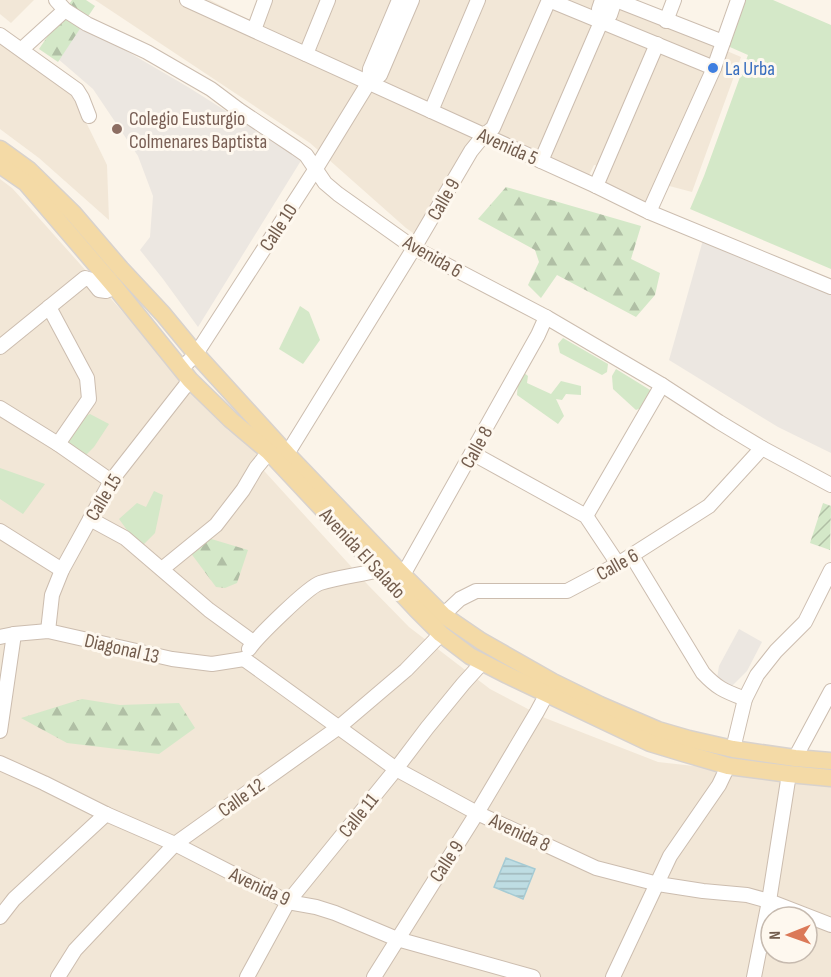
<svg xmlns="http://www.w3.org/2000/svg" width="831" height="977" font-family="'Sofia Sans Condensed',sans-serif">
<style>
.residential{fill:#f2e7d7;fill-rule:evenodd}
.industrial{fill:#ece7e1}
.green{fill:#d4e8c8}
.forest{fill:url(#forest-firs)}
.garden{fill:url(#garden-furrows)}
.water{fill:url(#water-rules);stroke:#a5cbd4;stroke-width:1.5}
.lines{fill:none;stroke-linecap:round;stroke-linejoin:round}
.minor-casing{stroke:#ccbdaf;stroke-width:16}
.major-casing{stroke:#d8d2cd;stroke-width:19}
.minor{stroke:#fff;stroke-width:14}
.major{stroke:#f4daa6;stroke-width:16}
.shop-dot{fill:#3f7fe0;stroke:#fef8ef;stroke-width:2}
.education-dot{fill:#8d6e63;stroke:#fef8ef;stroke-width:2}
.labels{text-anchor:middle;stroke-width:6;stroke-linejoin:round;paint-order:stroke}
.shop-label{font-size:20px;fill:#366cbe;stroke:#fef8ef;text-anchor:start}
.education-label{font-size:20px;fill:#785e54;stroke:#fef8ef;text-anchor:start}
.street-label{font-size:20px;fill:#735d4e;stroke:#fef8ef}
</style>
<defs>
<pattern id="forest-firs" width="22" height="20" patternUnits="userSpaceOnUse" patternTransform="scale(1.5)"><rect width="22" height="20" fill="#d4e8c8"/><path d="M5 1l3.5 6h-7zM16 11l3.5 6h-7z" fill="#b0bfa5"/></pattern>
<pattern id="garden-furrows" width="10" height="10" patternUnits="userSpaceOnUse" patternTransform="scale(1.5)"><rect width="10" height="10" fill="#d4e8c8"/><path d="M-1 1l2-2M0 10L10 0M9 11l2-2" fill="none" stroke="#b0bfa5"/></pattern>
<pattern id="water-rules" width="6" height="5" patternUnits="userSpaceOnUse" patternTransform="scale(1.5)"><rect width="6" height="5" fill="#bedde3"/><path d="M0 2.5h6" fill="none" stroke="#9fb6ba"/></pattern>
</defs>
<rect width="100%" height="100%" fill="#fbf4e9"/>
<!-- residential -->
<g class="residential">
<path d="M0,0H34L11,23L0,14Z"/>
<path d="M95,0H210L255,23L265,0H607L741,57L692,192L658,183L649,205L593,181L600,166L594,165L587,179L539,156L490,136L416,235L406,228L310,143Z"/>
<path d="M0,41L65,85L83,116L107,165L109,220L39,158L0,129Z"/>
<path d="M0,179L12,188L22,199L228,430L262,454L256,462L368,585L409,627L490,689L545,718L658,762L831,781V977H0ZM771,917H807V953H771Z"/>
</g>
<!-- industrial -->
<g class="industrial">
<path d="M65,15L188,87L302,159L198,327L163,279L140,250L150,237L153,196L138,156L93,89L43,46Z"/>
<path d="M703,240L831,291V453L778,427L669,360Z"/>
<path d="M739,629L762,642L747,671L732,686L717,678L719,666Z"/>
</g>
<!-- green -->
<g class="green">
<path d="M740,0H773L831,25V269L690,209L704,176L748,55L723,44Z"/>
<path d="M300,306L309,312L320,340L303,364L279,349Z"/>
<path d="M563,338L608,364L607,372L602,375L560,353L558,344Z"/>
<path d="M616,369L655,393L648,405L636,410L613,389L612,376Z"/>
<path d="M523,372L528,376L527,383L551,394L561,381L581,386V395L566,394L562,400L556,399L564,416L558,424L517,395L518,381Z"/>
<path d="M90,414L109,424L94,447L84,457L62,441L76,421Z"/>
<path d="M0,468L45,484L23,514L0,499Z"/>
<path d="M154,491L163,495L155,533L140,548L119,519L137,503L146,507Z"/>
</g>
<!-- forest -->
<g class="forest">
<path d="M72,0H86L95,6L58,62L39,49Z"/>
<path d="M506,187L641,226L631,259L660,273L655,295L636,317L557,275L541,298L528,285L539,262L535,250L478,219Z"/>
<path d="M208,538L248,550L237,583L225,588L216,587L190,552Z"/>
<path d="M82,699L120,705L179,703L195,728L159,754L67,743L21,718Z"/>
</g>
<!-- garden -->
<path class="garden" d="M823,503L831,506L830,550L810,543Z"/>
<!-- water -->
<path class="water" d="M506,858L535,869L523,899L494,887Z"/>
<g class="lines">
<!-- minor casing -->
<g class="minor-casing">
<g id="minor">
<path d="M56,0L65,10L87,24L147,52L211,89L239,110L296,148L306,155L325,183L338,194L414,248L546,317L662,385L719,422L762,448L831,485"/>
<path d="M187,0L596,186L649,212L831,287"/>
<path d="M549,0L714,68"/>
<path d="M616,0L723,42"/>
<path d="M666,21L674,0"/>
<path d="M601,22L599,9L602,0"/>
<path d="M254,30L265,0"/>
<path d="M0,35L77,90L82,98L89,116"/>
<path d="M22,49L65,10"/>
<path d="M306,54L328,0"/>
<path d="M369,82L370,69L399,0"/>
<path d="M431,111L478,0"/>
<path d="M541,161L601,22L610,15L615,0"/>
<path d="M596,186L657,44"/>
<path d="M649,212L714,68L738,0"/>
<path d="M49,307L87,378L89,399L58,444"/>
<path d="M0,347L85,278L91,280L99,290L106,291L115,287"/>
<path d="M181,369L196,354L315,170L369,82L380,75L412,0"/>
<path d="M0,408L58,444L111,481"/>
<path d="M472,453L586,516L618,564"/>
<path d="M287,454L414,248L471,151L484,135L493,128L549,0"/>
<path d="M586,516L662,385"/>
<path d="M90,519L125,538L209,610L253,642"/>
<path d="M0,531L62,570"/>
<path d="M632,556L703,673C718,689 725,691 745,699"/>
<path d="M162,569L216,525L243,490L256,468L269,452"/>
<path d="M403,575L538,335L546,317"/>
<path d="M443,615L460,599L476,591H567L618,564L709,506L762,448"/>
<path d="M48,631L52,595L62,570L111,481L190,380"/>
<path d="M0,637L14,634L48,631L172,659L212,664L244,659"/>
<path d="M249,649C256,638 308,587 320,583C339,577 360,575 379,570"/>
<path d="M244,659L396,769L477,813L596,868L658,884L703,891L747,895L769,901L831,925"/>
<path d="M0,731L14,634"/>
<path d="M733,749L745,699L757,675L776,651L805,622L831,570"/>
<path d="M795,758L831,691"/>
<path d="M0,763L44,783L106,814L175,844L288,902L316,907L335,913L397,939L533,977"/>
<path d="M0,917L14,899L106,814"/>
<path d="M58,977L75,950L175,844L339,727L406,670L441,634"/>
<path d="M247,977L288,902L396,769L427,728L463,684L482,663"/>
<path d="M374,977L477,813L537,712L551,686"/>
<path d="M613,977L670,856L719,785L728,766"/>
<path d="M754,977L769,901L789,774"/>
</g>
</g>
<!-- major casing -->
<g class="major-casing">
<g id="major">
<path d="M0,149L29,170L73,213L121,269L163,314L196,354L287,454L403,575L443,615L481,641L553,682L600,705L658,730L689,739L733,749L795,758L831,761"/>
<path d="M0,165L26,183L115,287L190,380L231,420L269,452L417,610L441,634L470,656L507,675L650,743L683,753L728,766L789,774L831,778"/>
</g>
</g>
<!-- minor -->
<use href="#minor" class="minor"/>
<!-- major -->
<use href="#major" class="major"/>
</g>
<!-- markers -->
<circle class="shop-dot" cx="713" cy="68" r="6"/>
<circle class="education-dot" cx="117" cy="129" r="6"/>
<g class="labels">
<!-- shop labels -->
<g class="shop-label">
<text x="725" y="75">La Urba</text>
</g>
<!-- education labels -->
<g class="education-label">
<text x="129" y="125">Colegio Eusturgio<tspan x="129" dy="23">Colmenares Baptista</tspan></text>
</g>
<!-- street labels -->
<g class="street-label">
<text transform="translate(508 146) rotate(24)" y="7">Avenida 5</text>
<text transform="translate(443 199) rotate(-60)" y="7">Calle 9</text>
<text transform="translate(278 227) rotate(-57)" y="7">Calle 10</text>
<text transform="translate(433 256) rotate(30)" y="7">Avenida 6</text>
<text transform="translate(476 447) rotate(-61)" y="7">Calle 8</text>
<text transform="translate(103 497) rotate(-59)" y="7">Calle 15</text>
<text transform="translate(363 553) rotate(47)" y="7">Avenida El Salado</text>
<text transform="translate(617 564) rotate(-29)" y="7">Calle 6</text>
<text transform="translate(122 648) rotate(13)" y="7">Diagonal 13</text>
<text transform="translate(241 797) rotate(-35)" y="7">Calle 12</text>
<text transform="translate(358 815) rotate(-51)" y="7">Calle 11</text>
<text transform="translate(520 832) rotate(25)" y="7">Avenida 8</text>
<text transform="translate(446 861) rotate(-57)" y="7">Calle 9</text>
<text transform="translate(260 886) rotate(25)" y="7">Avenida 9</text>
</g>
</g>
<!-- north arrow -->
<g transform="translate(789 935) rotate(269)"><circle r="28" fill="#fef8ef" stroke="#c6baaf" stroke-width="1.5"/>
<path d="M0-4.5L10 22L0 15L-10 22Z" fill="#db7958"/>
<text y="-9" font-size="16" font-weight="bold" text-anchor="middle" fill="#735d4e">N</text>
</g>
</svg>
